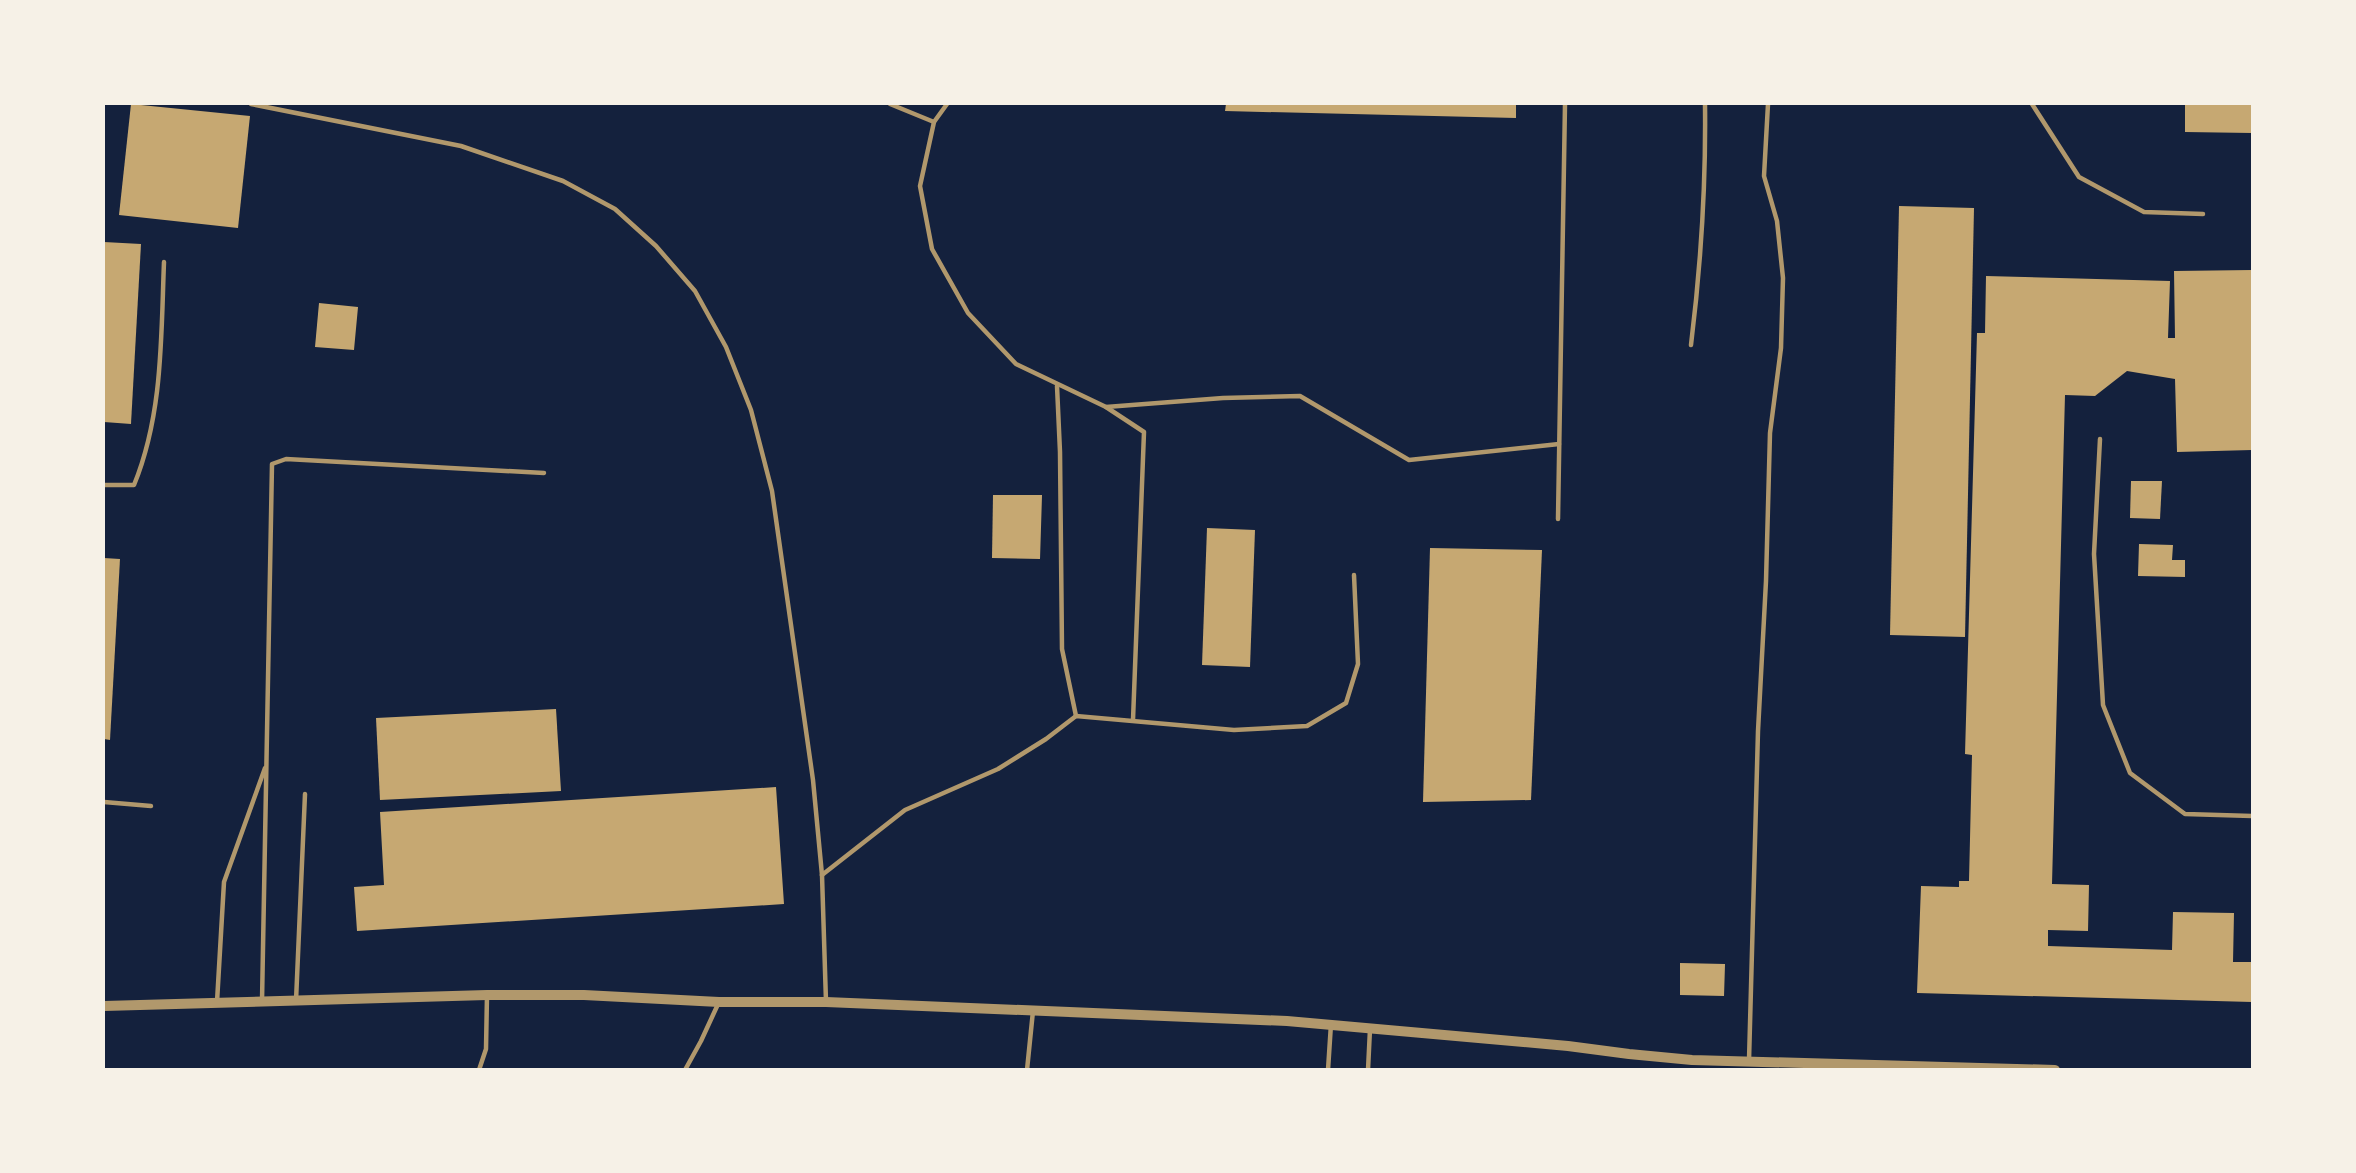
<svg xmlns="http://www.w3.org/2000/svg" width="2356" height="1173" font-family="Inter,sans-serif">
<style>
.building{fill:#c6a872}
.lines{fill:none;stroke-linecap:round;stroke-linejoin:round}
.service{stroke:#b1986c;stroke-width:4.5}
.tertiary{stroke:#b1986c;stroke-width:10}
</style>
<rect width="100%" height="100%" fill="#14213d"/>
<!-- building -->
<g class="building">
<path d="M131,104L250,116L238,228L119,215Z"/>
<path d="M1226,104H1516V118L1225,111Z"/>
<path d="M2185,104H2252V133L2185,132Z"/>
<path d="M1899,206L1974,208L1965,637L1890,635Z"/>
<path d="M104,242L141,244L131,424L104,422Z"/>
<path d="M2252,270V450L2177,452L2175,379L2127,371L2095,396L2065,395L2052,884L2089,885L2088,931L2048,930V946L2172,950L2173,912L2234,913L2233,962H2252V1002L1917,993L1921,886L1959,887V881H1969L1972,755L1965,754L1977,333H1985L1986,276L2170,281L2168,338H2175L2174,271Z"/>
<path d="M319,303L358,307L354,350L315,347Z"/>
<path d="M2131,481H2162L2160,519L2130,518Z"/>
<path d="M993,495H1042L1040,559L992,558Z"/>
<path d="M1207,528L1255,530L1250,667L1202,665Z"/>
<path d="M2139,544L2173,545L2172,560H2185V577L2138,576Z"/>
<path d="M1430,548L1542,550L1531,800L1423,802Z"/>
<path d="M104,558L120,559L110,740L104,739Z"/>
<path d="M556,709L561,791L380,800L376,718Z"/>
<path d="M776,787L784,904L357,931L354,887L384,885L380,812Z"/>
<path d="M1680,963L1725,964L1724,996L1680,995Z"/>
</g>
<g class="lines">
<!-- service -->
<g class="service">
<path d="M251,104L461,146L563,181L615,209L656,246L695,291L726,347L751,410L772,491L813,780L822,875L826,1002"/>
<path d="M890,104L934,122"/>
<path d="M947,104L934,122L920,186L932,249L968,313L1016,364L1106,407L1144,432L1133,720"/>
<path d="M2032,104L2079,177L2144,212L2203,214"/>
<path d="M1691,345C1701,264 1706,185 1705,104"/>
<path d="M1057,386L1060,452L1062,649L1076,716"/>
<path d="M1106,407L1223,398L1300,396L1409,460L1559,444"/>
<path d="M2100,439L2094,554L2103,705L2130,773L2185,814L2252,816"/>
<path d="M104,485H134C163,414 161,337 164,262"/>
<path d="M1558,519L1565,104"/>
<path d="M104,802L151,806"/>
<path d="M822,875L905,810L998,769L1046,739L1076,716L1234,730L1307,726L1346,703L1358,664L1354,575"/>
<path d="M296,1001L305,794"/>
<path d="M217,1002L224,882L265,768"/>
<path d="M262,1002L272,464L286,459L544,473"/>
<path d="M1749,1061L1758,731L1766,581L1770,433L1781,348L1783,278L1777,221L1764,176L1768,104"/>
<path d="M479,1070L486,1049L487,995"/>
<path d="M685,1070L701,1041L719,1002"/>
<path d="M1027,1070L1033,1011"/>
<path d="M1328,1070L1331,1024"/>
<path d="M1368,1070L1370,1029"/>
</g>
<!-- tertiary -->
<path class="tertiary" d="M104,1006L487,995H584L719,1002H826L1287,1021L1568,1046L1629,1054L1692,1060L2055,1070"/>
</g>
<!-- border -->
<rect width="2356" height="1173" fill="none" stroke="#f6f1e7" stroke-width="210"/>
</svg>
